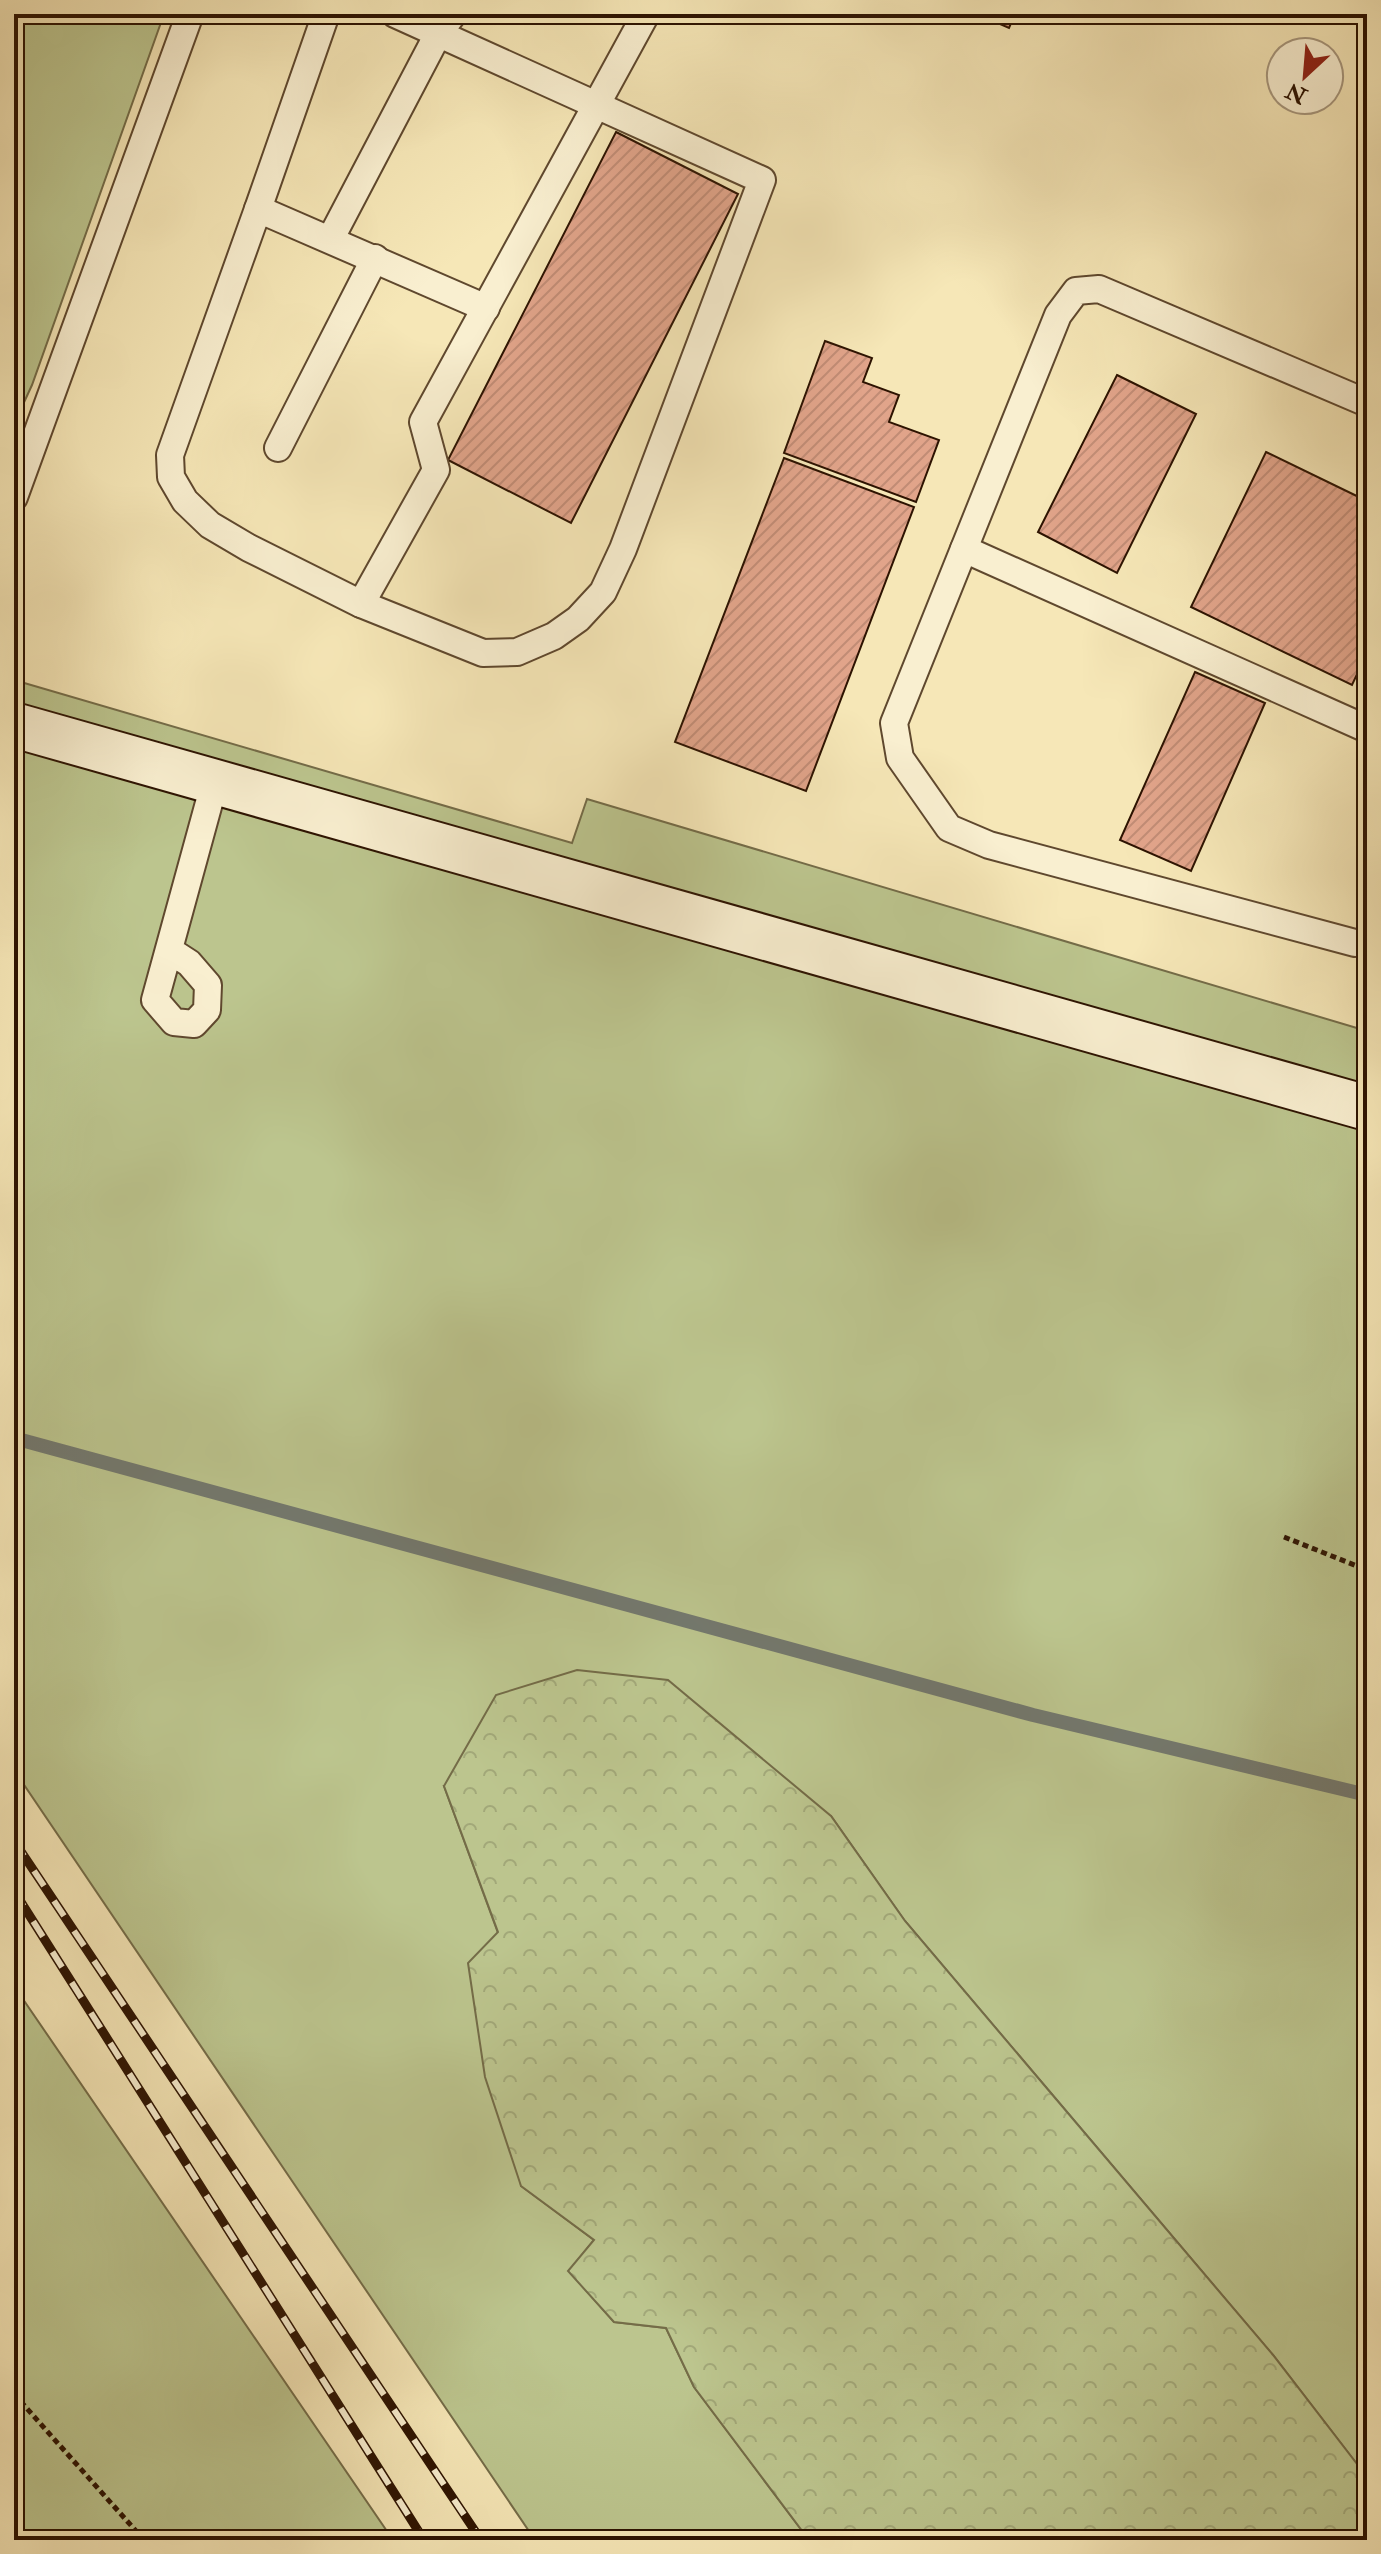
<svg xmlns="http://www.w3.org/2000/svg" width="1381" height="2554" font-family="'IM FELL Double Pica',serif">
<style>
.green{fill:#bcc58e;stroke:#746c48;stroke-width:2}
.forest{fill:url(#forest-crowns);stroke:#746c48;stroke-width:2}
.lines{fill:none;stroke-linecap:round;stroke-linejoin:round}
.stream{stroke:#73796f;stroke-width:14}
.building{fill:url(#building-hatch);stroke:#2d1301;stroke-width:2}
.lane-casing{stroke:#5f482e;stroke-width:30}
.secondary-casing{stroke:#2d1301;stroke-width:48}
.path{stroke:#2d1301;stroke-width:5;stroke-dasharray:6 4;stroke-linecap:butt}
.lane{stroke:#f9efd0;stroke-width:26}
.secondary{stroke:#f9efd0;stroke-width:44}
.rail-casing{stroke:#2d1301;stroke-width:9}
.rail{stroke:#f9efd0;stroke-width:6;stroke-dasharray:18;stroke-linecap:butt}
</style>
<defs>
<pattern id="forest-crowns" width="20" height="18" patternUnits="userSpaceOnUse" patternTransform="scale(2)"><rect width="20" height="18" fill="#bcc58e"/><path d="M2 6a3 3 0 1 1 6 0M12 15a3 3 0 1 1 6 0" fill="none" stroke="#a2a879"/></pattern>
<pattern id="building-hatch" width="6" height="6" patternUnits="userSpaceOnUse" patternTransform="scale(2)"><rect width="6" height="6" fill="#e1a48a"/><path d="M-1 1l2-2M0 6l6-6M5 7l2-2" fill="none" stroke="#c18c75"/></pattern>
</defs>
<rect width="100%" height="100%" fill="#f6e7b7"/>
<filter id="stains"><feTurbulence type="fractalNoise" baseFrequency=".0025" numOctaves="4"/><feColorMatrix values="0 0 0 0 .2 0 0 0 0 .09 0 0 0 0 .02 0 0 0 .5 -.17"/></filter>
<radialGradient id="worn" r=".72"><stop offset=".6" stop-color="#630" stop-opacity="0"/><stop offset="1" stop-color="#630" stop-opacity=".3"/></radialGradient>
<!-- green -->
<g class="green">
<path d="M14,14H164L32,385L14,424Z"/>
<path d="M14,680L572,843L587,799L1367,1031V2477L1273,2355L905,1921L831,1816L444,1786L498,1933L521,2186L594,2240L569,2271L614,2322L666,2328L694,2387L809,2540H535L14,1770Z"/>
<path d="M14,1986L393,2540H14Z"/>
</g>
<!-- forest -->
<path class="forest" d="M577,1670L668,1680L831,1816L905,1921L1273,2355L1367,2477V2540H809L694,2387L666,2328L614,2322L568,2271L594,2240L521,2186L485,2077L468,1963L498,1932L444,1786L496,1695Z"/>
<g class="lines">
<!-- stream -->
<path class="stream" d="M14,1438L1033,1715L1367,1795"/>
</g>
<!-- building -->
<g class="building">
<path d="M977,14H1015L1009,28Z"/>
<path d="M616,132L738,194L571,523L448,460Z"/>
<path d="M825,341L872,358L863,382L899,395L889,422L939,440L916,502L784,453Z"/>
<path d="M1117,375L1196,414L1117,573L1038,532Z"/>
<path d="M1266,452L1367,501V653L1352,685L1191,607Z"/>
<path d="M784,458L914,507L806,791L675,742Z"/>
<path d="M1195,672L1265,703L1191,871L1120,840Z"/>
</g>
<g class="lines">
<!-- lane casing -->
<g class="lane-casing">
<g id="lane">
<path d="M395,14L762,180L623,549L603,592L578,619L554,636L517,652L483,653L361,604L249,548L210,525L185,501L171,477L170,455L258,209L486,308"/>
<path d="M258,209L326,14"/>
<path d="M331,238L438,34L453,14"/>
<path d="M278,448L375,258"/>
<path d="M14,497L190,14"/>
<path d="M964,549L1367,729"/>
<path d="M361,604L436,470L423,422L646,14"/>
<path d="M1355,943L989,845L949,828L900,758L894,723L1058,315L1076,291L1099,289L1367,403"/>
<path d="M169,950L189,963L208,985L207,1010L194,1024L174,1022L155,1000L215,781"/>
</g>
</g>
<!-- secondary casing -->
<g class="secondary-casing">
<path id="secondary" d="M14,725L1367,1108"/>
</g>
<!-- path -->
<g class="path">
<path d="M1284,1537L1367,1570"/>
<path d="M14,2394L144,2540"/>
</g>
<!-- lane -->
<use href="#lane" class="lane"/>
<!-- secondary -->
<use href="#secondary" class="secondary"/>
<!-- rail casing -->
<g class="rail-casing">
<g id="rail">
<path d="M14,1841L481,2540"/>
<path d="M14,1891L424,2540"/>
</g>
</g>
<!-- rail -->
<use href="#rail" class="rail"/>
</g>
<!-- margin -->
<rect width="1381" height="2554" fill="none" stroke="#f6e7b7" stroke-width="48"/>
<rect x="16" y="16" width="1349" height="2522" fill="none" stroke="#2d1301" stroke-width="4"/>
<rect x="24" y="24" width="1333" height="2506" fill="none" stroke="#2d1301" stroke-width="2"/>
<!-- north arrow -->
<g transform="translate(1305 76) rotate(206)"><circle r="38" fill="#f9efd0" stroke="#a7977d" stroke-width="2"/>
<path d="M0-6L14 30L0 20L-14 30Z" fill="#8f2418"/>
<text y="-12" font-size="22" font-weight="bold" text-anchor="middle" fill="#2d1301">N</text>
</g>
<rect width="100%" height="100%" filter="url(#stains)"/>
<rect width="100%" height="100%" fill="url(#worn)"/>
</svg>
